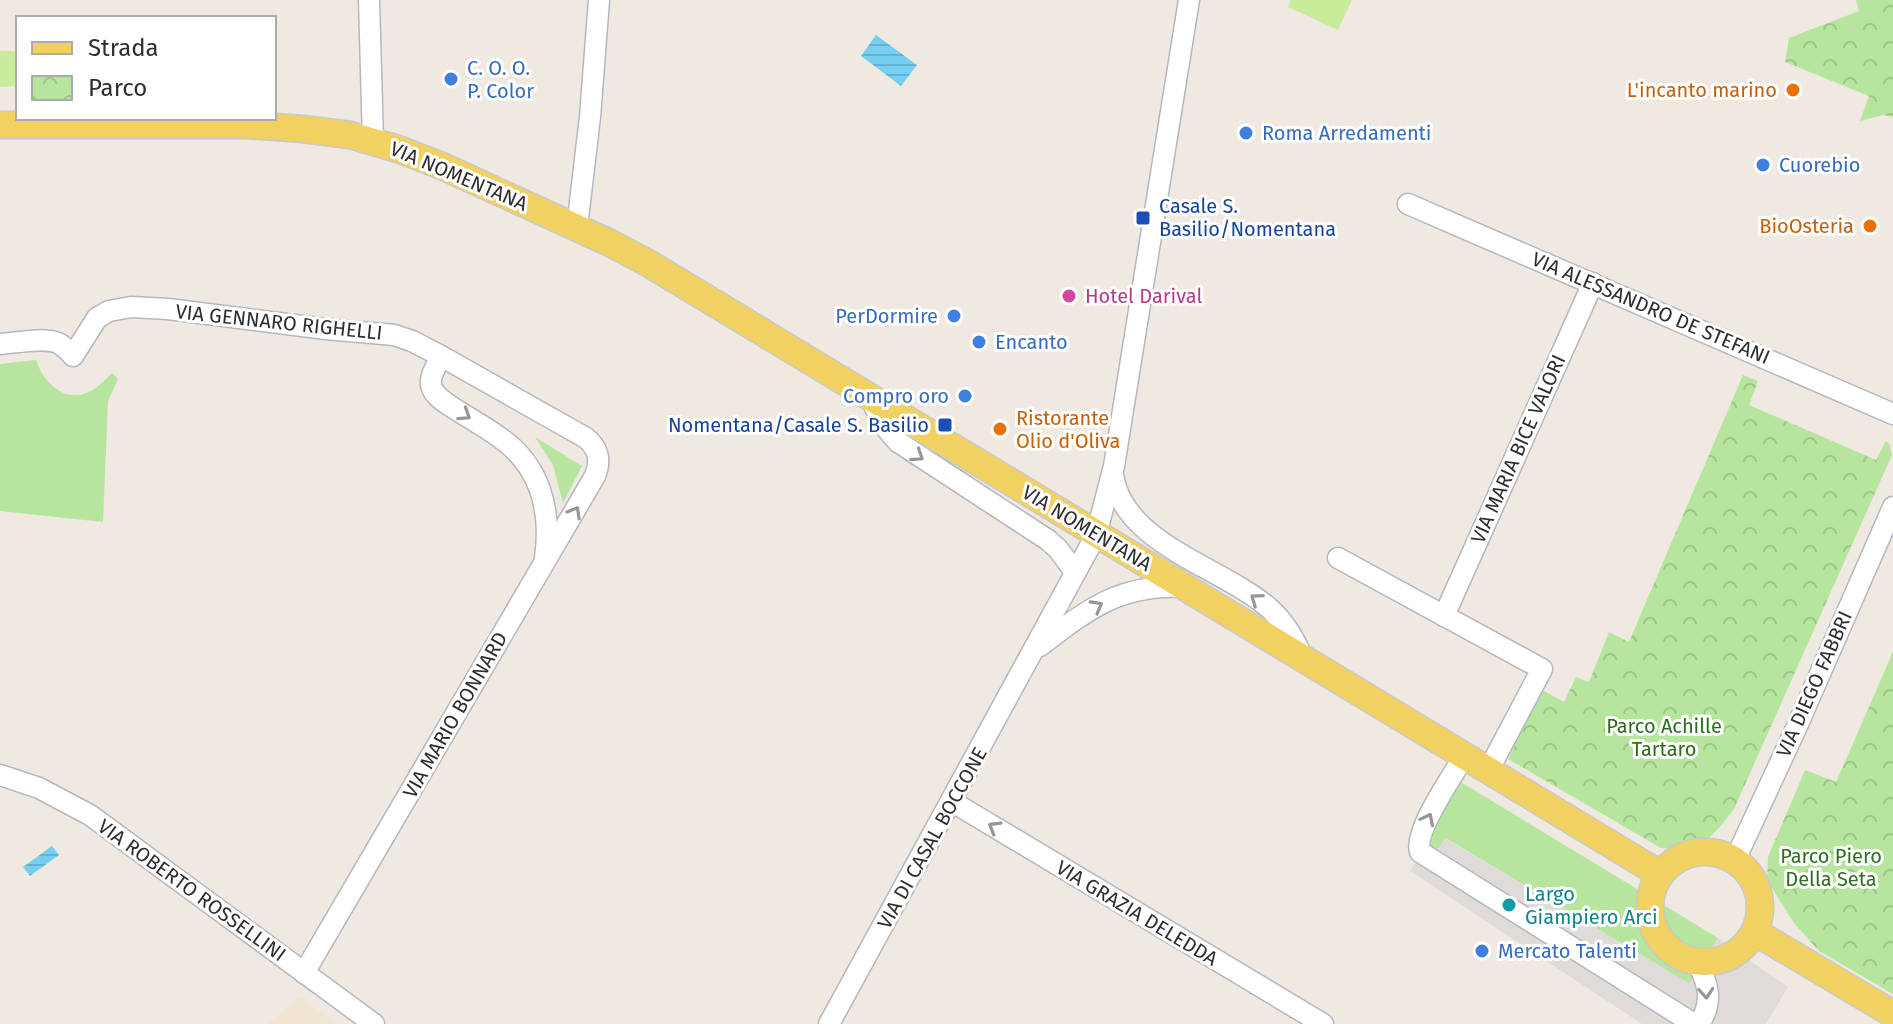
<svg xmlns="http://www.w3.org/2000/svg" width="1893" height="1024" font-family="'Fira Sans',sans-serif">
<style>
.education{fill:#f0e6d1}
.grass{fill:#b6e59e}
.park{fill:url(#park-crowns)}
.pitch{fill:#c9ec9a}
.plaza{fill:#dfdcd8}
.water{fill:url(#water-rules)}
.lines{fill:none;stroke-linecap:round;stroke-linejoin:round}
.minor-casing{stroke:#b4b7c1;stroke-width:23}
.major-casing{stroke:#c9c9c9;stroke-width:29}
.minor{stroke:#fff;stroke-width:20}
.major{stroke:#f2d163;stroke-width:26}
.oneway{stroke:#969696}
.shop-dot{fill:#3f7fe0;stroke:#fff;stroke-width:3}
.food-dot{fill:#e8710a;stroke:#fff;stroke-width:3}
.transit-dot{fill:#1a4fb4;stroke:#fff;stroke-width:3}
.hotel-dot{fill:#d1479c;stroke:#fff;stroke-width:3}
.culture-dot{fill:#0f9aa8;stroke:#fff;stroke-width:3}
.labels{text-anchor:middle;stroke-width:6;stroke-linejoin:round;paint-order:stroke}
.shop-label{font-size:20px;fill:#366cbe;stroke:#fff;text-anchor:start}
.food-label{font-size:20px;fill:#c56008;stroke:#fff;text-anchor:end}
.street-label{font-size:20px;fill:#2e2e2e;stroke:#fff}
.transit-label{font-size:20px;fill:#164399;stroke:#fff;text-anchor:start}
.hotel-label{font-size:20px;fill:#b23c85;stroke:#fff;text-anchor:start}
.park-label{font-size:20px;fill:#2c6e1b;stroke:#fff}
.culture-label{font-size:20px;fill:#0d838f;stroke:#fff;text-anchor:start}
</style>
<defs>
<pattern id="park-crowns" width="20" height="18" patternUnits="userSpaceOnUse" patternTransform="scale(2)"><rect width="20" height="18" fill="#b6e59e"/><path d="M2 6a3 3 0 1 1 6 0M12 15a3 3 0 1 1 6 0" fill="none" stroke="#9dc588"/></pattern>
<pattern id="water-rules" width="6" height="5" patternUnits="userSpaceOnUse" patternTransform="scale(2)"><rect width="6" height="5" fill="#75cff0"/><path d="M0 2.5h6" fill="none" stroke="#66b2ce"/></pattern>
</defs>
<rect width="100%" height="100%" fill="#efe9e1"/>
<!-- education -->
<path class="education" d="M300,997L336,1024H268Z"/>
<!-- grass -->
<g class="grass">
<path d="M36,360C45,387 70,407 97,387C102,383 107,378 112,373L118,379L108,401L103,522L0,511V364Z"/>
<path d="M535,437L582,466L563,503L553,465Z"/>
<path d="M1459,781L1718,938L1689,984L1446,838L1438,850L1426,844Z"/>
</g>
<!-- park -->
<g class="park">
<path d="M1856,0H1893V117L1883,115L1860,121L1869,96L1785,62L1789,38L1859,11Z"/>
<path d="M1743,375L1758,381L1749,405L1876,460L1886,441L1890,445L1892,455L1734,809C1721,826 1705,848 1682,850C1675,850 1667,848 1661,848L1508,759L1542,690L1564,702L1576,677L1589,682L1609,632L1629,642Z"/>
<path d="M1893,652V994L1819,951L1794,923L1767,880L1768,857L1805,770L1836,782Z"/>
</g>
<!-- pitch -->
<g class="pitch">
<path d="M1291,0H1352L1338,30L1288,7Z"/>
<path d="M18,51V86L0,87V51Z"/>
</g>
<!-- plaza -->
<path class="plaza" d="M1445,838L1689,983L1718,938L1788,987L1766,1024H1642L1410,871L1426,844L1438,849Z"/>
<!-- water -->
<g class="water">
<path d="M876,35L917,65L901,86L861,56Z"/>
<path d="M52,846L59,855L30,876L23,867Z"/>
</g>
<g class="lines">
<!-- minor casing -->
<g class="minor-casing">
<g id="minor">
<path d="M369,0L373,141"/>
<path d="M1408,204L1893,414"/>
<path d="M577,227L590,117L599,0"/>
<path d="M0,344C17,343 42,337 58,343C64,346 69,351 73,356L97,318L109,311L131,307L168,309L326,329L394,335L412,341L441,356L586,438C599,449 601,461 595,476L304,973"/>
<path d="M441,356C438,364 429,376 431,385C433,395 444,402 452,407C467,417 484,426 499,437C540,465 552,510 545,558"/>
<path d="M870,397L884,426L898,442L1048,540L1058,549L1075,572"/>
<path d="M1113,475C1123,544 1222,567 1269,608C1285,622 1295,639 1303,659"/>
<path d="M1338,558L1542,669L1489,769"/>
<path d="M1444,616L1593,283"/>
<path d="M1040,646C1088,609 1120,584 1183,587"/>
<path d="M1465,755C1453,775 1413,832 1420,852L1694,1024"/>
<path d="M0,775L39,788L90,815L374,1024"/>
<path d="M951,801L1323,1024"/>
<path d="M1735,860L1798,724L1893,507"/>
<path d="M1698,962C1708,985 1714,1001 1699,1024"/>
<path d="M829,1024L1096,535L1114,466L1189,0"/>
</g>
</g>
<!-- major casing -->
<g class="major-casing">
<g id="major">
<path d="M0,125H246L303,129L350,135L398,149L442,166L610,243L648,263L1660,874"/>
<circle cx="1705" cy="907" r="55"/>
<path d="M1755,932L1893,1014"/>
</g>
</g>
<!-- minor -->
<use href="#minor" class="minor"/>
<!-- major -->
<use href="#major" class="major"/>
</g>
<!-- one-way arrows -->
<defs><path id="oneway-chevron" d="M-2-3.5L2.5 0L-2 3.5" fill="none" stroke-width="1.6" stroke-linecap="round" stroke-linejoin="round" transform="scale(2)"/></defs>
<g class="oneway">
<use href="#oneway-chevron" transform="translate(465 415) rotate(33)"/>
<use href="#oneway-chevron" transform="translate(918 456) rotate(33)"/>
<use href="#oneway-chevron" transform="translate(575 512) rotate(-60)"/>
<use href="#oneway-chevron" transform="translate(1256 599) rotate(-145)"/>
<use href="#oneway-chevron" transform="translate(1097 606) rotate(-29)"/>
<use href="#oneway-chevron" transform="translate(1428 819) rotate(-63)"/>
<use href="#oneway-chevron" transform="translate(994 827) rotate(-149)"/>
<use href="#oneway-chevron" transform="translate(1706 993) rotate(86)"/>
</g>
<!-- markers -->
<g class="shop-dot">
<circle cx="451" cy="79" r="8"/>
<circle cx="1246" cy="133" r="8"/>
<circle cx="1763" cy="165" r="8"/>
<circle cx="954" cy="316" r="8"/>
<circle cx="979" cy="342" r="8"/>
<circle cx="965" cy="396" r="8"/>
<circle cx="1482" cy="951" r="8"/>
</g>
<g class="food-dot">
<circle cx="1793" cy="90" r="8"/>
<circle cx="1870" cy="226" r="8"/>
<circle cx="1000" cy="429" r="8"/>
</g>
<g class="transit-dot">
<rect x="1135" y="210" width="16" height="16" rx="4"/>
<rect x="937" y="417" width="16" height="16" rx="4"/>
</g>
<circle class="hotel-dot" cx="1069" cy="296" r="8"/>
<circle class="culture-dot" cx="1509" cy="905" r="8"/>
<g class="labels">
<!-- shop labels -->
<g class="shop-label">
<text x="467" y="75">C. O. O.<tspan x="467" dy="23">P. Color</tspan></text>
<text x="1262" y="140">Roma Arredamenti</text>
<text x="1779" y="172">Cuorebio</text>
<text x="938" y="323" text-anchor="end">PerDormire</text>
<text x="995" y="349">Encanto</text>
<text x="949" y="403" text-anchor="end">Compro oro</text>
<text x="1498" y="958">Mercato Talenti</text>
</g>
<!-- food labels -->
<g class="food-label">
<text x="1777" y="97">L'incanto marino</text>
<text x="1854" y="233">BioOsteria</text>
<text x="1016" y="425" text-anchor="start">Ristorante<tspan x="1016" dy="23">Olio d'Oliva</tspan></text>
</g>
<!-- street labels -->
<g class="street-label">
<text transform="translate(459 176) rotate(23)" y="7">VIA NOMENTANA</text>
<text transform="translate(1651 308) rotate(23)" y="7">VIA ALESSANDRO DE STEFANI</text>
<text transform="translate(279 322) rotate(6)" y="7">VIA GENNARO RIGHELLI</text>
<text transform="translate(1518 449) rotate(-66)" y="7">VIA MARIA BICE VALORI</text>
<text transform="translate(1087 528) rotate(31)" y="7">VIA NOMENTANA</text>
<text transform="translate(1814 684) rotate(-66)" y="7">VIA DIEGO FABBRI</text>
<text transform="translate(455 715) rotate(-60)" y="7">VIA MARIO BONNARD</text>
<text transform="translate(932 838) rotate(-61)" y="7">VIA DI CASAL BOCCONE</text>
<text transform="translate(192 890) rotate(36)" y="7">VIA ROBERTO ROSSELLINI</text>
<text transform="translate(1137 913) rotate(31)" y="7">VIA GRAZIA DELEDDA</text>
</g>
<!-- transit labels -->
<g class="transit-label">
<text x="1159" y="213">Casale S.<tspan x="1159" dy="23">Basilio/Nomentana</tspan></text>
<text x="929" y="432" text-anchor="end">Nomentana/Casale S. Basilio</text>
</g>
<!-- hotel labels -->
<g class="hotel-label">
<text x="1085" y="303">Hotel Darival</text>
</g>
<!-- park labels -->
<g class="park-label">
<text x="1664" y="733">Parco Achille<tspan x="1664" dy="23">Tartaro</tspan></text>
<text x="1831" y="863">Parco Piero<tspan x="1831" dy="23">Della Seta</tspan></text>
</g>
<!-- culture labels -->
<g class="culture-label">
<text x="1525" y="901">Largo<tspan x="1525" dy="23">Giampiero Arci</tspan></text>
</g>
</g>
<!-- legend -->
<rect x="16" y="16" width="260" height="104" fill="#ffffff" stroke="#ababab" stroke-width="2"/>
<rect x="32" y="42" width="40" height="12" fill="#f2d163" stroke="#ababab" stroke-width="2"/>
<text x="88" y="56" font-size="24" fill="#2e2e2e">Strada</text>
<rect x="32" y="76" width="40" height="24" fill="url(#park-crowns)" stroke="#ababab" stroke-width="2"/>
<text x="88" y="96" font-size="24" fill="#2e2e2e">Parco</text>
</svg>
